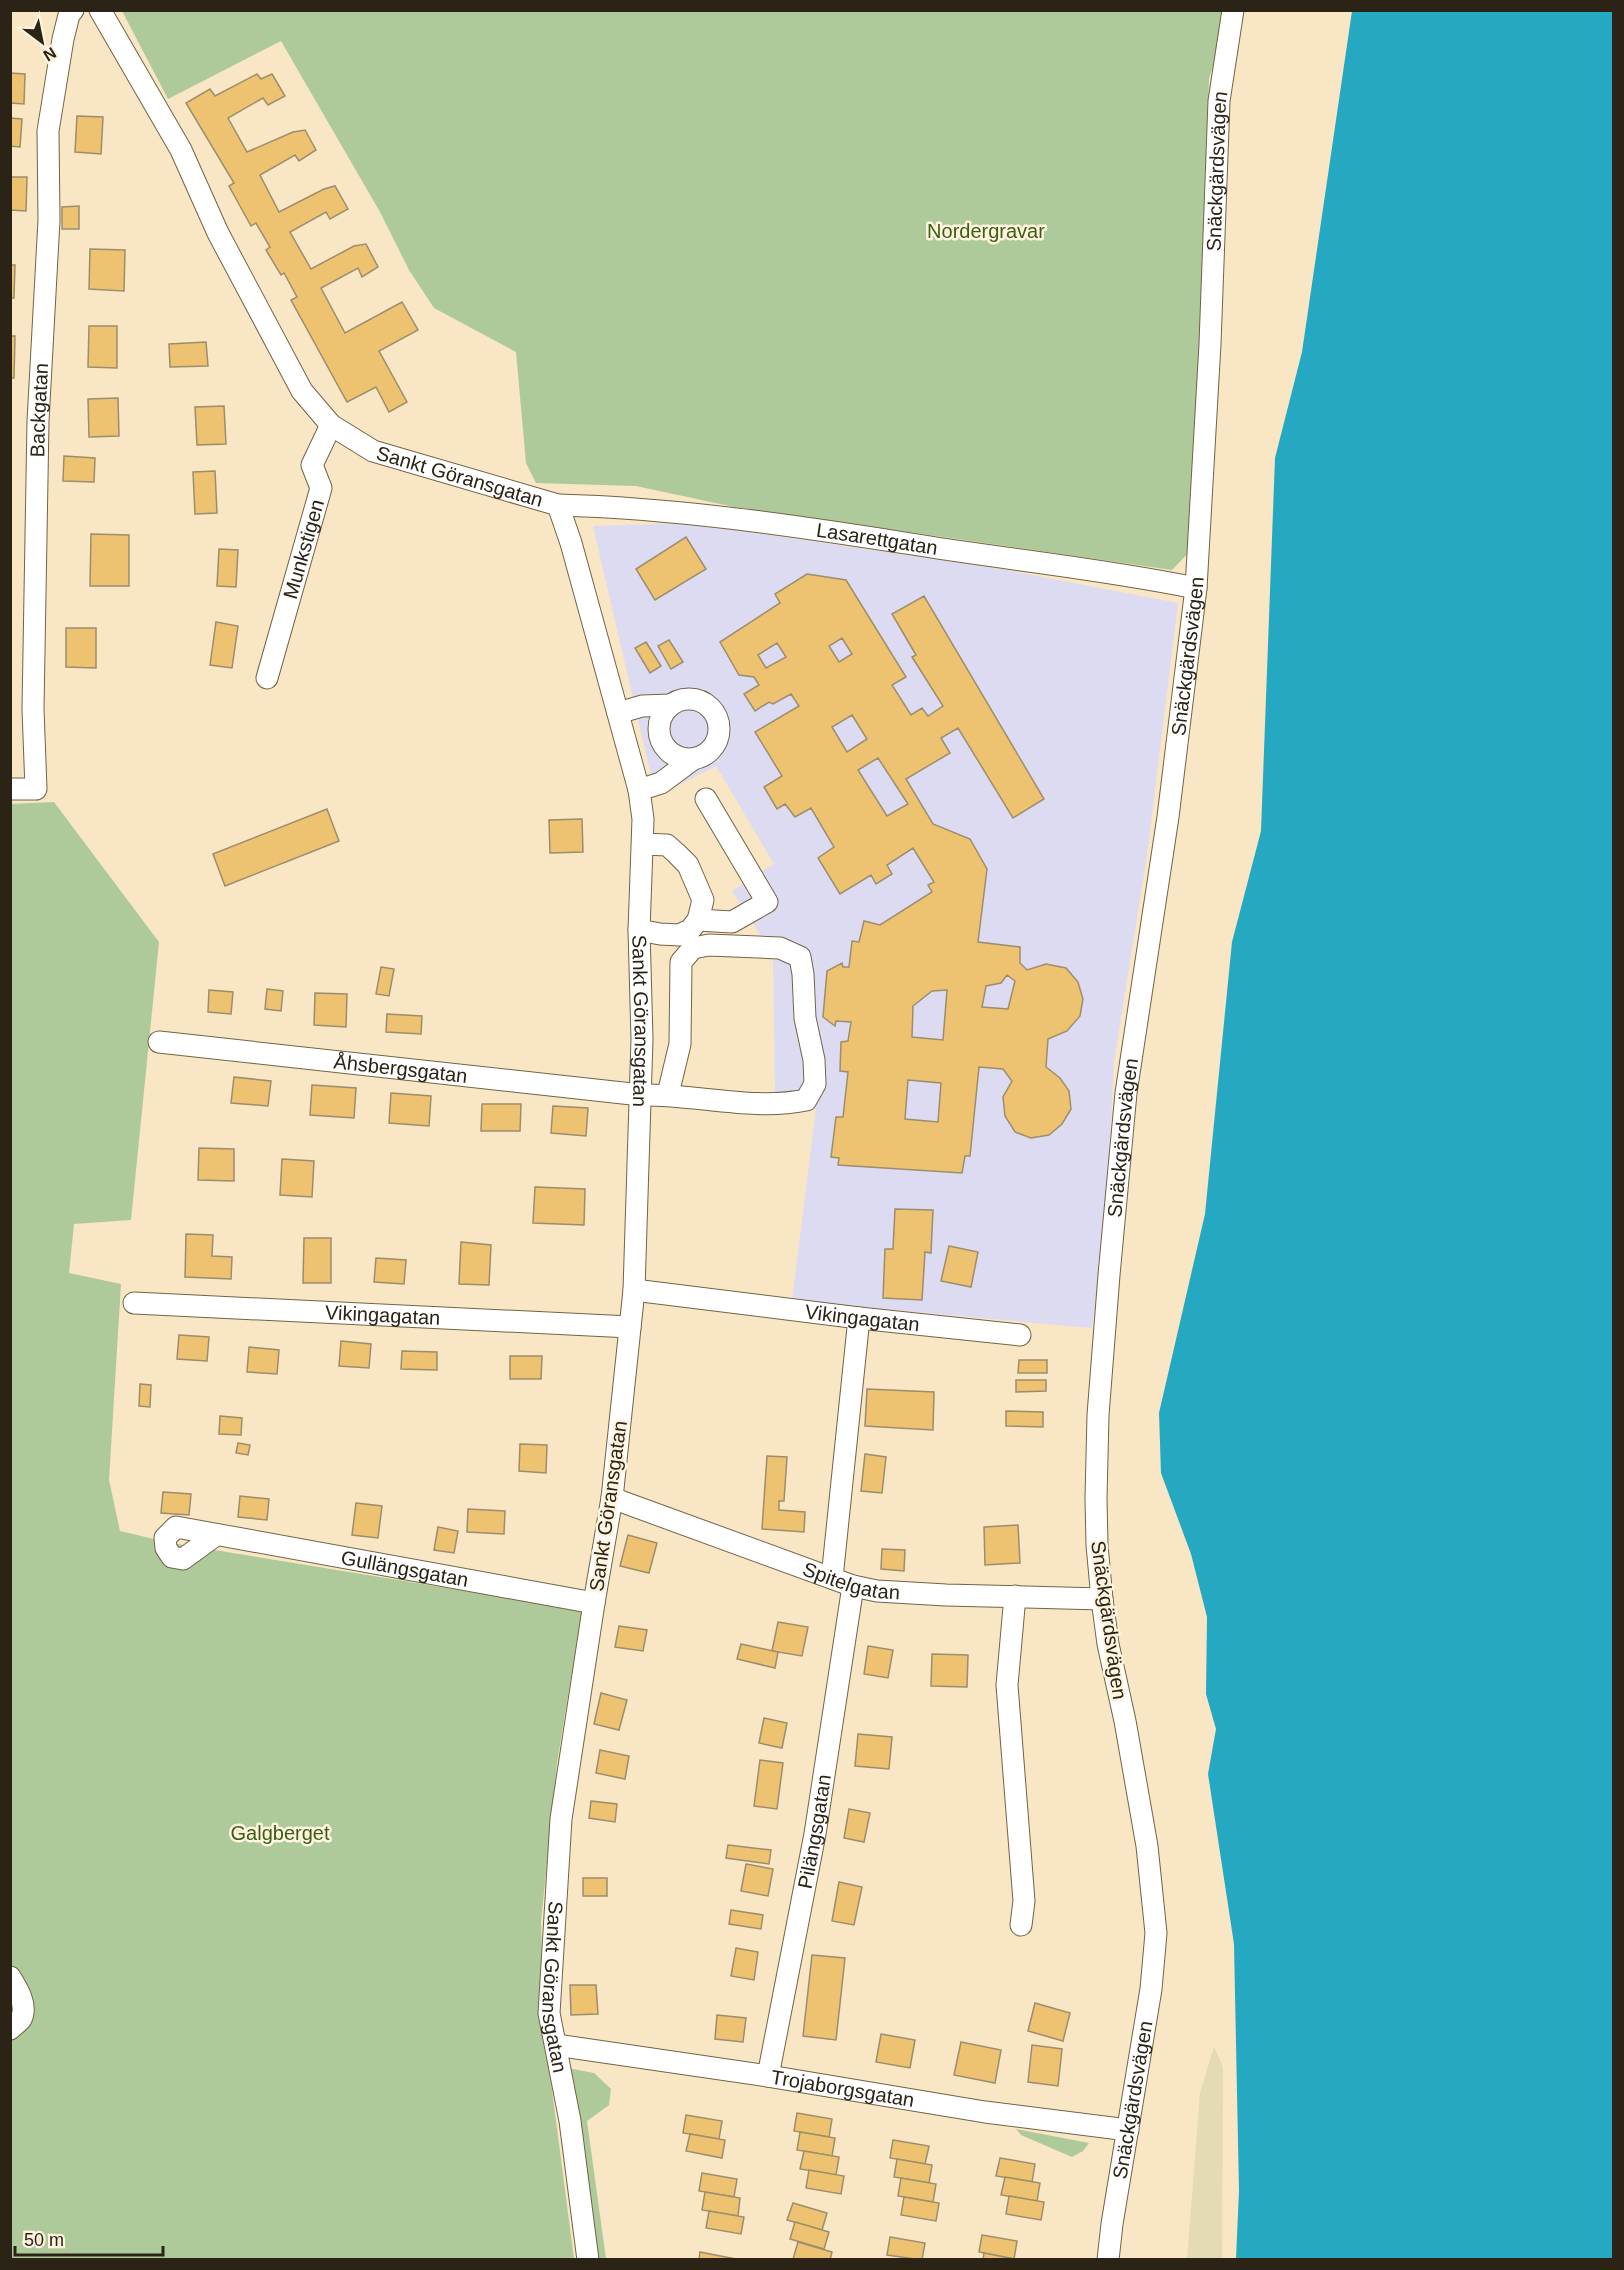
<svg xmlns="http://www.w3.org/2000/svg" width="1624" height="2270" font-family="Arial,sans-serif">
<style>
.medical{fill:#dddbf1}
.green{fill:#aeca9a}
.sand{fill:#e4dab6}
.water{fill:#25a8c1}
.building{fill:#edc371;stroke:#9d8d6d;stroke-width:1.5;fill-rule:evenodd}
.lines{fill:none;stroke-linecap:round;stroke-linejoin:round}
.minor-casing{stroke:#736345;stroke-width:23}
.minor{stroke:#fff;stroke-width:21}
.labels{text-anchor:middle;stroke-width:5;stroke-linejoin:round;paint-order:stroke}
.street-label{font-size:20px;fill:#2a2316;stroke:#fff4df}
.park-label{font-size:20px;fill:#395f11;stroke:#fff4df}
</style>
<rect width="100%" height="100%" fill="#f8e6c4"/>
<!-- medical -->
<path class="medical" d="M690,523L1001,569L1178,603L1147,855L1114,1062L1106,1219L1092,1328L792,1301L816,1109L775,1097L773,954L732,891L774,864L716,766L656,797L593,526Z"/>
<!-- green -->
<g class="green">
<path d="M122,11H1229L1209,79L1193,548L1172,570L734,507L636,486L536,483L526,463L516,352L434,308L409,270L380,212L281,41L168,99Z"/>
<path d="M54,802L159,942L131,1220L74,1224L69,1273L121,1284L109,1480L120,1531L171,1543L582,1610L557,1763L541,1922L544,2044L545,2052H547L574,2259H11L10,804Z"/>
<path d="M567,2068L594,2073L611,2089L609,2105L587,2121L606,2259H593Z"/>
<path d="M1016,2129L1089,2143L1083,2151L1072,2157L1021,2135Z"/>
</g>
<!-- sand -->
<path class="sand" d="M1214,2047L1223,2067L1222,2259H1187L1200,2093Z"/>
<!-- water -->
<path class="water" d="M1352,11H1613V2259H1236L1239,2191L1234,1944L1208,1774L1216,1729L1206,1694L1207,1617L1191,1554L1161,1473L1159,1413L1205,1214L1232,942L1261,831L1275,458L1302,352Z"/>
<!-- building -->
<g class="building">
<path d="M10,73L25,74L24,104L10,103Z"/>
<path d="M257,74L261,79L272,74L285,96L268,105L263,98L228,118L247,152L293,132L305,130L316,150L299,161L295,155L260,175L279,212L324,189L335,186L348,209L330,219L326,212L290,232L311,269L354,246L366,244L378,267L362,277L358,268L321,288L345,333L402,302L418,330L379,351L407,402L389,412L376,387L347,402L291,300L297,297L284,273L281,275L266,250L270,247L256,223L251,226L229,186L234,183L186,103L210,89L215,96Z"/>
<path d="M77,116L103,117L101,154L75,152Z"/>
<path d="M10,118L22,119L20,147L10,146Z"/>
<path d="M10,177H27L26,211L10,210Z"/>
<path d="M79,206V229H62V207Z"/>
<path d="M90,249L125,250L124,291L89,289Z"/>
<path d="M10,265H15L14,298H10Z"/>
<path d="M89,326H117V368L88,367Z"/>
<path d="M10,336H15L14,378H10Z"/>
<path d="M206,342L208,366L170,367L169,344Z"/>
<path d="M118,398L119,436L89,437L88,399Z"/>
<path d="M224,406L226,444L197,445L195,407Z"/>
<path d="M64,456L95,458L94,482L63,481Z"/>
<path d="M215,471L217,513L195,514L193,472Z"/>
<path d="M91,534L129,535V586H90Z"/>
<path d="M686,537L706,569L655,600L636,569Z"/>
<path d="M219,549L238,550L236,587L217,586Z"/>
<path d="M807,574L846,580L906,677L892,685L911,715L922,708L928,716L943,706L912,657L916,655L892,614L924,596L1044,799L1013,818L958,728L941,738L950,753L906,779L933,824L970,839L987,869L978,942L1020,947V963L1027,970L1046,964L1066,968L1078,982L1083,999L1080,1016L1067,1031L1048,1039L1046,1067L1060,1078L1069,1091L1071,1109L1062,1124L1049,1135L1031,1138L1015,1132L1005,1116L1003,1097L1012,1081L1003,1069L979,1067L970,1156H965L962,1173L838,1165L839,1158L831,1157L836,1117H843L848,1072L840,1071L841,1042L848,1041L851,1022L836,1021L835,1026L823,1017L827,971L842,963L843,967H849L852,941L859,942L864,921L880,925L932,892L928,885L934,882L913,848L887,865L892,874L876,884L871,875L840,894L818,858L834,847L811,808L795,817L785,804L777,809L764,787L782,776L755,732L799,706L791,694L773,704L769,702L755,711L744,694L759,685L754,677L739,675L720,642L780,603L775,594ZM842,638L852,654L839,662L829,646ZM777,643L786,657L766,668L758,655ZM852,715L867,739L847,752L832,727ZM878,758L908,804L887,816L858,770ZM1007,975L1015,981L1008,1009L982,1007L986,986L1001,983ZM947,990L943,1040L912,1037L913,1006L932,991ZM908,1080L941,1083L938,1122L905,1119Z"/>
<path d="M216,622L238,626L232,668L210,665Z"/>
<path d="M66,628H96V668L66,667Z"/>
<path d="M669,640L683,662L671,669L658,646Z"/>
<path d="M646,642L661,666L650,673L635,648Z"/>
<path d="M327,809L339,841L225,886L213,854Z"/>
<path d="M582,819L583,852L550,853L549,820Z"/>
<path d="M381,967L394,969L389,996L376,994Z"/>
<path d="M267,989L283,991L281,1011L265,1009Z"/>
<path d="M209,990L233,992L231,1014L208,1012Z"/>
<path d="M315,993L347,994L346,1027L314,1025Z"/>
<path d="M387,1014L422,1016L421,1034L386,1032Z"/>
<path d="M234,1077L271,1081L268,1106L231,1103Z"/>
<path d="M312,1085L356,1088L354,1118L310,1115Z"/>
<path d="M391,1093L431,1096L429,1126L389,1123Z"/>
<path d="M482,1104H521L520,1131H481Z"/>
<path d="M553,1106L588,1108L586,1136L551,1133Z"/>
<path d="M199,1148L234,1149V1181L198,1180Z"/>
<path d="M282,1159L314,1161L312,1197L280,1195Z"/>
<path d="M535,1187L585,1189L584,1225L533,1223Z"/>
<path d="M895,1209L933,1210L931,1253L925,1252L922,1300L883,1298L885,1249H893Z"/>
<path d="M186,1234L213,1235L212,1256L232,1257L231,1279L185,1277Z"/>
<path d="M304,1238H331V1283H303Z"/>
<path d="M461,1242L491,1245L489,1285L459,1284Z"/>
<path d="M949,1246L978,1252L971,1287L941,1281Z"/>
<path d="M376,1258L406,1260L404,1284L374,1282Z"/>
<path d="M179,1335L209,1337L207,1361L177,1359Z"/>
<path d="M341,1341L371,1344L369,1368L339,1366Z"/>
<path d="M249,1347L279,1350L277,1374L247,1372Z"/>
<path d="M402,1351L437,1352V1370L401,1369Z"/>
<path d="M510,1356H542L541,1379H510Z"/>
<path d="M1019,1360H1047V1373H1018Z"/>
<path d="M1016,1380H1046V1391L1016,1392Z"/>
<path d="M140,1384L151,1385L150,1407L139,1406Z"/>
<path d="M867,1389L934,1392L933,1430L865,1426Z"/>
<path d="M1006,1411L1043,1412V1427L1006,1426Z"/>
<path d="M220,1416L242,1418L241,1435L219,1434Z"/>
<path d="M238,1443L250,1445L248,1455L236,1453Z"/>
<path d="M520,1444L547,1445L546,1473L519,1471Z"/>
<path d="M865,1454L886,1457L882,1493L861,1491Z"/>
<path d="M767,1456L787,1457L784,1501H779V1510L805,1512L804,1532L762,1529Z"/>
<path d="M163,1492L191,1494L189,1515L161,1513Z"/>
<path d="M240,1496L269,1499L267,1520L238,1517Z"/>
<path d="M356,1503L382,1506L378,1538L352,1535Z"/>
<path d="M468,1509L505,1511L504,1534L467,1532Z"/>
<path d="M1018,1525L1020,1563L985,1565L984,1527Z"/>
<path d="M438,1527L458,1531L454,1553L434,1550Z"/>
<path d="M628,1535L657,1543L649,1573L620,1566Z"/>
<path d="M882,1549L905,1550L904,1571L881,1569Z"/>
<path d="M778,1622L808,1627L802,1656L772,1651Z"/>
<path d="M619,1626L647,1630L643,1651L615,1647Z"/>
<path d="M741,1644L778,1652L775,1668L737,1659Z"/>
<path d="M868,1646L893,1650L888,1678L864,1674Z"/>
<path d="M932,1654L968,1655L967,1687L931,1686Z"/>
<path d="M601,1693L627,1700L619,1730L594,1724Z"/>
<path d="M764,1718L787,1723L782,1748L759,1743Z"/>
<path d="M858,1734L892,1737L889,1769L855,1766Z"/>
<path d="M600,1750L629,1756L625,1779L596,1773Z"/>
<path d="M760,1760L783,1763L777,1809L754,1806Z"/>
<path d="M591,1801L617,1804L615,1822L589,1818Z"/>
<path d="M849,1809L870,1813L864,1842L844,1838Z"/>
<path d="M728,1845L771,1850L769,1864L726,1858Z"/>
<path d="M746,1864L773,1869L768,1896L741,1891Z"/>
<rect x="583" y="1878" width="24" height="18"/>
<path d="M839,1882L862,1887L854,1925L832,1921Z"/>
<path d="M731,1910L763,1915L761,1929L729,1924Z"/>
<path d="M736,1948L758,1952L754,1980L731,1976Z"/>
<path d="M812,1955L845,1958L836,2040L803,2036Z"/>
<path d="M570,1985H596L598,2014L571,2015Z"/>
<path d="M1035,2003L1070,2013L1063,2041L1028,2031Z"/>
<path d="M717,2015L746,2018L743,2042L715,2039Z"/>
<path d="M881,2034L915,2040L910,2068L876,2062Z"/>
<path d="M961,2042L1001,2050L995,2083L954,2075Z"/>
<path d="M1032,2045L1062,2049L1058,2086L1028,2082Z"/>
<path d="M797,2113L832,2119L829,2137L794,2131Z"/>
<path d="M686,2115L722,2121L719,2139L683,2133Z"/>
<path d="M800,2132L835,2138L832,2156L797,2150Z"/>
<path d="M690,2134L725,2140L722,2158L686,2151Z"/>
<path d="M893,2140L929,2146L925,2164L890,2158Z"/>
<path d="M804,2151L839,2157L836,2175L800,2169Z"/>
<path d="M1000,2158L1035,2164L1032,2182L996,2176Z"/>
<path d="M897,2159L932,2165L929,2183L894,2177Z"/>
<path d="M809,2170L844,2176L841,2194L806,2188Z"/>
<path d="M702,2173L737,2179L734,2197L699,2191Z"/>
<path d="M1005,2177L1040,2183L1037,2201L1001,2195Z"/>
<path d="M901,2178L936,2184L933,2202L898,2196Z"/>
<path d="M705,2192L740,2198L738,2216L702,2210Z"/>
<path d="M1009,2196L1044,2202L1041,2220L1006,2214Z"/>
<path d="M904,2197L939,2203L936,2221L901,2215Z"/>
<path d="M793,2203L827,2213L822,2230L787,2220Z"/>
<path d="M709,2211L744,2217L741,2234L706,2228Z"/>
<path d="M795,2222L829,2232L824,2249L790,2239Z"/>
<path d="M982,2235L1017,2241L1014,2259L979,2252Z"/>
<path d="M890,2237L925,2243L922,2260L887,2255Z"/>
<path d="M798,2242L832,2252L830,2260L793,2259Z"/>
<path d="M700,2252L736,2259L735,2260H699Z"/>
<path d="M984,2253L1019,2260H983Z"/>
</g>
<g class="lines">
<!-- minor casing -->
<g class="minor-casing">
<g id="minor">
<path id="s1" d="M100,10L181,150L218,233L302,391L331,425L373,451L558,505L571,543L639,790L643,819L639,930L642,1039L634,1290L612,1498L594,1603L561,1819L549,2013L570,2121L588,2260"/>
<path id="s2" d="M558,505C674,508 790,525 905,543C1002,559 1099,568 1196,588"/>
<path id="s3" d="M267,678L321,488L312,465L331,425"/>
<circle cx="689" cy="729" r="30"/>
<path d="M618,713L642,706L671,705"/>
<path id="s4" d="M10,789H36L33,709L38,421L49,220L48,131L63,39L69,15L73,10"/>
<path d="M639,790L661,783L692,760"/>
<path d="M698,920L732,922L767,902L706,799"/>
<path d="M639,930L660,934L679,935L690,930L698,920L703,900L688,865L676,853L667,845L643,844"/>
<path id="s5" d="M159,1042L641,1095C697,1094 752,1111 806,1100L815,1084L814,1060L805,1018L803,974L800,957L780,948L709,945L693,948L681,962L680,1044L668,1094"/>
<path id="s6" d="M634,1290L859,1318L1020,1335"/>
<path id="s7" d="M134,1303L630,1327"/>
<path id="s8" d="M612,1498L853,1586L877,1591L946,1595L1102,1599"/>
<path id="s9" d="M216,1535L183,1559L172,1557L166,1548L165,1538L176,1527L594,1603"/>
<path d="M832,1578L859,1318"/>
<path d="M1015,1596L1007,1685L1024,1901L1021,1925"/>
<path d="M10,1977C17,1988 28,2005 21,2019C19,2022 13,2026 10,2029"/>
<path id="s10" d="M556,2045L768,2076L985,2112L1128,2130"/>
<path id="s11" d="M768,2076L815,1834L853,1586"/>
<path id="s12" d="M1108,2260L1112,2224L1151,1989L1156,1933L1147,1846L1125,1721L1108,1644L1102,1599L1097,1545L1096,1498L1098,1415L1109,1275L1126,1093L1168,817L1196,588L1210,344L1219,101L1233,10"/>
</g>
</g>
<!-- minor -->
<use href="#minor" class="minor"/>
</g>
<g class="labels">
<!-- street labels -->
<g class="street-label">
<text dy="7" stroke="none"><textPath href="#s12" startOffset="2104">Snäckgärdsvägen</textPath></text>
<text dy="7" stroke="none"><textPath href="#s4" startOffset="405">Backgatan</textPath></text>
<text dy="7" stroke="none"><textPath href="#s1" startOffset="616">Sankt Göransgatan</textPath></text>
<text dy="7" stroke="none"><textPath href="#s2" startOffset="321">Lasarettgatan</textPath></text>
<text dy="7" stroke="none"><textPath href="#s3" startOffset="134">Munkstigen</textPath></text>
<text dy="7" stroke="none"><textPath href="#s12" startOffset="1618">Snäckgärdsvägen</textPath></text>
<text dy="7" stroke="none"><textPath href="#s1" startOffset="1246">Sankt Göransgatan</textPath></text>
<text dy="7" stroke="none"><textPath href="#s5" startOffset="243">Åhsbergsgatan</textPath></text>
<text dy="7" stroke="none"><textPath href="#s12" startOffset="1132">Snäckgärdsvägen</textPath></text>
<text dy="7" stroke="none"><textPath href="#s7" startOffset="249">Vikingagatan</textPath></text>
<text dy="7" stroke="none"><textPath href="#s6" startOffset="230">Vikingagatan</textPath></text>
<text transform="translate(608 1506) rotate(-82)" y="7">Sankt Göransgatan</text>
<text dy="7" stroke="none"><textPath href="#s9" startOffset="321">Gullängsgatan</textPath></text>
<text dy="7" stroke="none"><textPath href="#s8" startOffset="254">Spitelgatan</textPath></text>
<text transform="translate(1109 1620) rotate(82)" y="7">Snäckgärdsvägen</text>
<text dy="7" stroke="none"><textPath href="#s11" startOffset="249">Pilängsgatan</textPath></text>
<text dy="7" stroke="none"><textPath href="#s1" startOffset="2218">Sankt Göransgatan</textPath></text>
<text dy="7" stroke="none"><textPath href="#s10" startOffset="290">Trojaborgsgatan</textPath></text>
<text dy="7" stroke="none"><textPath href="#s12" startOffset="162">Snäckgärdsvägen</textPath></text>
</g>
<!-- park labels -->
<g class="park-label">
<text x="986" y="238">Nordergravar</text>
<text x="280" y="1840">Galgberget</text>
</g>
</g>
<!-- border -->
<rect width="1624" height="2270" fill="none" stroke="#2a2316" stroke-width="24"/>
<!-- north arrow -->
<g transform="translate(42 42) rotate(148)" stroke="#fff4df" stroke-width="4.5" paint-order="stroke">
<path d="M0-4.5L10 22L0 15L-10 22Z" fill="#2a2316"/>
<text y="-9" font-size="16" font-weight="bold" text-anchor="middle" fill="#2a2316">N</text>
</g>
<!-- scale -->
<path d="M15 2246v9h148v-9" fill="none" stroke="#2a2316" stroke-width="3"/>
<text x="24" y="2246" font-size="18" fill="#2a2316" stroke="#fff4df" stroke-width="4.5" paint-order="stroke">50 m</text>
</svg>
